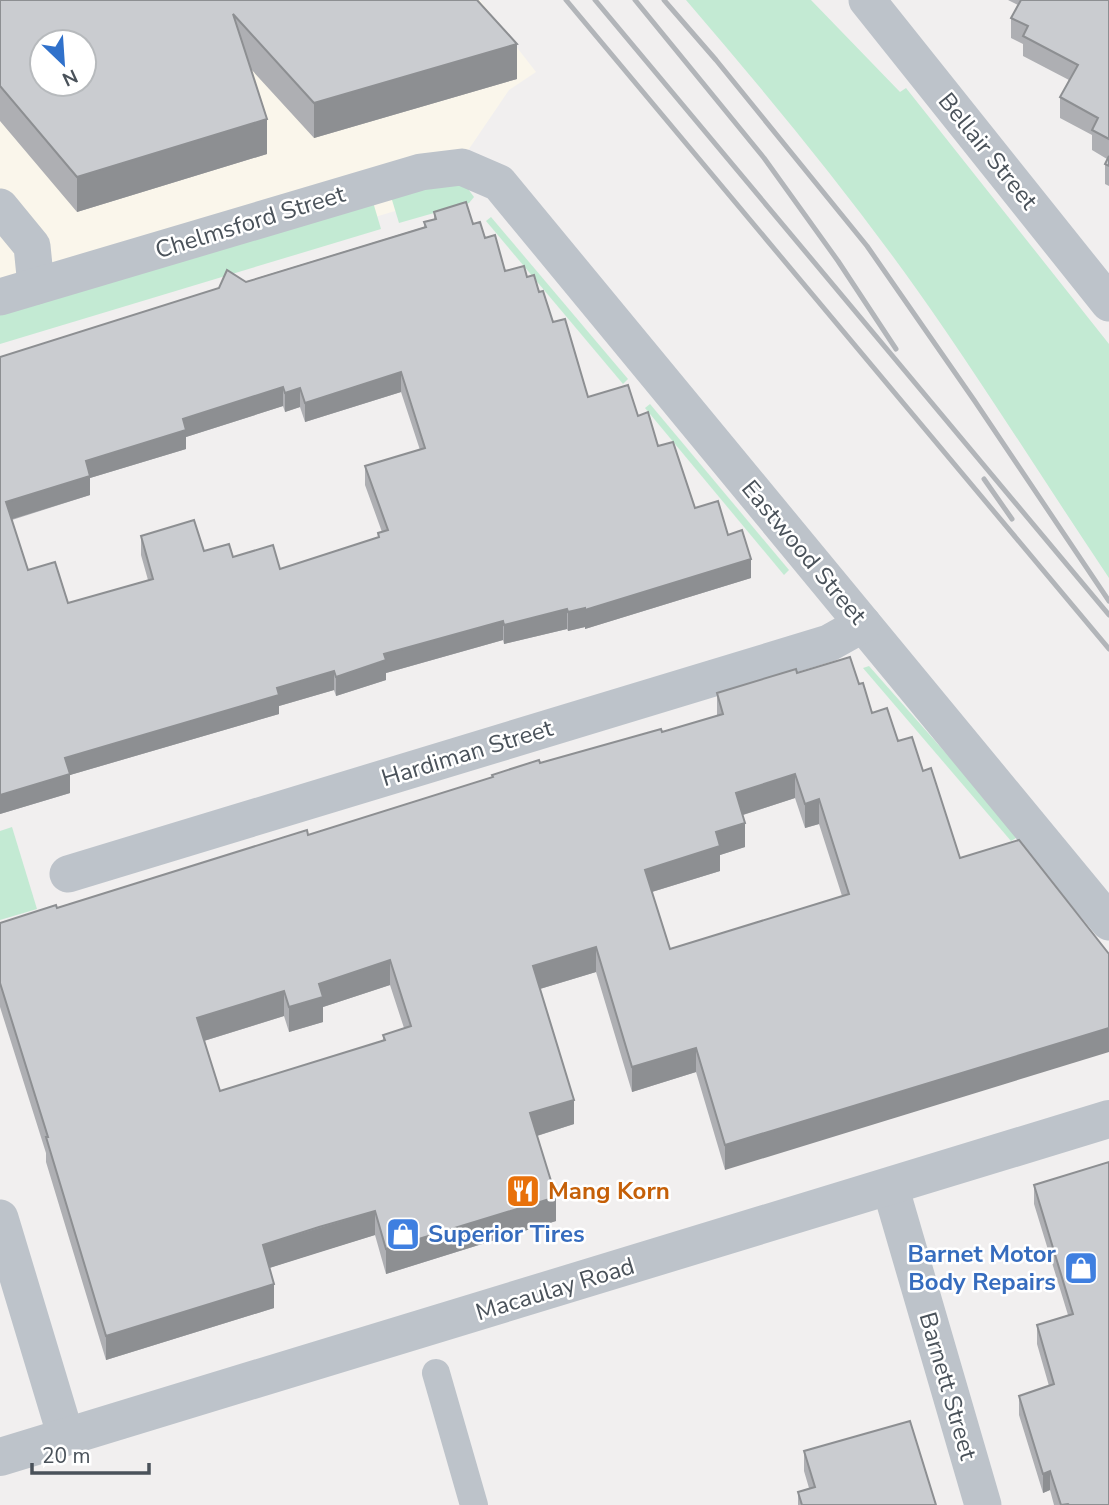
<svg xmlns="http://www.w3.org/2000/svg" width="1109" height="1505" font-family="'Nunito Sans',sans-serif">
<style>
.commercial{fill:#faf6eb;fill-rule:evenodd}
.green{fill:#c3ead3}
.lines{fill:none;stroke-linecap:round;stroke-linejoin:round}
.pedestrian{stroke:#bdc3ca;stroke-width:28}
.minor{stroke:#bdc3ca;stroke-width:37}
.tertiary{stroke:#bdc3ca;stroke-width:38}
.rail{stroke:#b2b5b9;stroke-width:5}
.wall{fill:#aeafb3;fill-rule:evenodd}
.shaded-wall{fill:#8d8f92}
.building{fill:#caccd0;stroke:#8d8f92;stroke-width:2;fill-rule:evenodd}
.labels{text-anchor:middle;stroke-width:5;stroke-linejoin:round;paint-order:stroke}
.street-label{font-size:24px;fill:#4a525a;stroke:#fff}
.food-label{font-size:24px;font-weight:bold;fill:#c56008;stroke:#fff;text-anchor:start}
.shop-label{font-size:24px;font-weight:bold;fill:#366cbe;stroke:#fff;text-anchor:start}
</style>
<rect width="100%" height="100%" fill="#f1efef"/>
<!-- commercial -->
<path class="commercial" d="M0,0H480L536,72L509,90L435,199L0,330ZM42,42H84V84H42Z"/>
<!-- green -->
<g class="green">
<path d="M686,0H811L900,92L906,88L1109,344V578C1054,496 1001,412 945,330C866,214 777,106 686,0Z"/>
<path d="M457,174L474,197L469,203L399,223L389,190Z"/>
<path d="M373,202L381,229L0,344V308Z"/>
<path d="M491,217L628,379L623,384L486,221Z"/>
<path d="M650,404L789,570L784,575L645,408Z"/>
<path d="M869,666L1019,836L1011,841L863,668Z"/>
<path d="M12,827L37,909L0,920V831Z"/>
</g>
<g class="lines">
<!-- pedestrian -->
<path class="pedestrian" d="M436,1373L474,1505"/>
<!-- minor -->
<g class="minor">
<path d="M867,0L1109,303"/>
<path d="M0,207L32,246L36,286"/>
<path d="M0,297L421,172L462,167L499,183L1109,922"/>
<path d="M68,874L829,643L863,624"/>
<path d="M890,1186L983,1505"/>
<path d="M0,1218L66,1437"/>
</g>
<!-- tertiary -->
<path class="tertiary" d="M0,1457L1109,1119"/>
<!-- rail -->
<g class="rail">
<path d="M566,0L1109,649"/>
<path d="M595,0L1109,615"/>
<path d="M635,0L764,158L838,261L896,349"/>
<path d="M664,0L716,60L867,246L974,400L1109,601"/>
<path d="M984,479L1012,519"/>
</g>
</g>
<!-- wall -->
<g class="wall">
<path d="M0,0H477L517,79L314,138L250,68L267,154L77,212L0,121Z"/>
<path d="M1008,0H1109V186L1105,184V164L1107,159L1092,150V135L1060,118V97L1069,80L1023,56V44L1011,38V18L1018,5Z"/>
<path d="M434,212L473,224L485,238L505,271L527,277L539,292L588,397L638,416L658,446L695,508L728,535L751,578L585,629V627L568,631L567,629L504,644L503,640L386,673V680L336,696L334,690L279,706V714L70,775V793L0,814V357L424,227V222L434,220ZM401,392L420,450L365,466V485L382,532L378,533V537L280,569L141,536V555L148,580L68,603L28,570L12,520L90,495V478L186,449V437L283,406L285,412L300,407L305,422Z"/>
<path d="M797,673L859,684L872,713L923,771L725,1170L696,1072L632,1092L596,972L540,989L574,1124L537,1136L556,1221L386,1274L375,1235L319,1252L269,1268L274,1308L106,1360L46,1162V1153L0,1007V923L57,908L308,835L492,777V775L662,732L717,716V693ZM795,798L805,828L819,824L842,896L670,949L652,892L720,871V855L745,847L743,815ZM390,985L404,1028L383,1035V1041L220,1091L204,1041L284,1016L289,1032L323,1022V1007Z"/>
<path d="M1109,1162V1505H1054L1050,1490L1043,1493L1019,1415V1396L1049,1386L1037,1344V1325L1068,1315L1034,1204V1185Z"/>
<path d="M804,1451L936,1505H798V1492L809,1488L804,1471Z"/>
</g>
<!-- shaded-wall -->
<g class="shaded-wall">
<path d="M517,44V79L314,138V103Z"/>
<path d="M267,119V154L77,212V177Z"/>
<path d="M401,372V392L305,422V403Z"/>
<path d="M283,387V406L186,437V449L90,478V495L6,521V502L86,461L183,419Z"/>
<path d="M300,388V407L285,412V393Z"/>
<path d="M751,559V578L585,629V610Z"/>
<path d="M585,608V627L568,631V612Z"/>
<path d="M567,609V629L504,644V625Z"/>
<path d="M503,621V640L386,673V680L336,696V677L384,654Z"/>
<path d="M334,671V690L279,706V714L70,775V793L0,814V795L65,758L277,688Z"/>
<path d="M795,774V798L736,817V793Z"/>
<path d="M819,799V824L805,828V804Z"/>
<path d="M745,823V847L720,855V871L645,894V870L716,832Z"/>
<path d="M596,947V972L533,991V966Z"/>
<path d="M390,960V985L323,1007V1022L289,1032V1007L319,984Z"/>
<path d="M284,991V1016L197,1043V1018Z"/>
<path d="M1109,1028V1052L725,1170V1145Z"/>
<path d="M696,1048V1072L632,1092V1067Z"/>
<path d="M574,1100V1124L530,1138V1113Z"/>
<path d="M556,1197V1221L386,1274V1249Z"/>
<path d="M375,1211V1235L263,1270V1245Z"/>
<path d="M274,1284V1308L106,1360V1336Z"/>
<path d="M1050,1471V1490L1043,1493V1474Z"/>
</g>
<!-- building -->
<g class="building">
<path d="M0,0H477L517,44L314,103L233,14L267,119L77,177L0,86ZM42,42H84V84H42Z"/>
<path d="M1021,0H1109V139L1092,130L1098,118L1060,97L1078,65L1023,36L1028,26L1011,18Z"/>
<path d="M1109,156V166L1105,164Z"/>
<path d="M466,202L473,224L480,222L485,238L495,235L505,271L524,266L527,277L534,275L539,292L543,291L553,322L565,319L588,397L628,385L638,416L648,412L658,446L673,442L695,508L718,501L728,535L742,530L751,559L585,610V608L568,612L567,609L504,625L503,621L384,654L386,660L336,677L334,671L277,688L279,695L65,758L70,774L0,795V357L219,288L227,270L246,282L426,227L424,222L436,219L434,212ZM401,372L425,448L365,466L388,530L378,533L379,537L280,569L273,545L233,557L229,544L204,551L194,520L141,536L153,579L68,603L55,562L28,570L6,502L90,476L86,461L186,430L183,419L283,387L285,393L300,388L305,403Z"/>
<path d="M850,657L859,684L863,683L872,713L887,708L898,741L912,737L923,771L931,768L960,858L1019,840L1109,954V1028L725,1145L696,1048L632,1067L596,947L533,966L574,1100L530,1113L556,1197L386,1249L375,1211L319,1227L263,1245L274,1284L106,1336L46,1137H48L0,983V923L56,905L57,908L307,830L308,835L493,777L492,775L539,760L540,763L661,729L662,732L723,714L717,693L796,669L797,673ZM795,774L805,804L819,799L849,894L670,949L645,870L720,846L716,832L745,823L736,793ZM390,960L411,1026L383,1035L385,1040L220,1091L197,1018L284,991L289,1007L323,997L319,984Z"/>
<path d="M1109,1162V1505H1069L1068,1504L1061,1505L1050,1471L1043,1474L1019,1396L1054,1384L1037,1325L1073,1314L1034,1185Z"/>
<path d="M910,1421L936,1505H802L798,1492L815,1487L804,1451Z"/>
</g>
<!-- icons -->
<defs>
<g id="restaurant-square" transform="scale(1.75)"><rect x="-9" y="-9" width="18" height="18" rx="4" fill="#e8710a" stroke="#fff"/><path d="M-5-6h1v4h1v-4h1v4h1v-4h1v5L-1.5 .5V6h-2V.5L-5-1ZM5-6V6H3V1.5H1.5Q1.5-4 5-6Z" fill="#fff"/></g>
<g id="shop-square" transform="scale(1.75)"><rect x="-9" y="-9" width="18" height="18" rx="4" fill="#3f7fe0" stroke="#fff"/><path d="M-5-2.5h2.3a2.7 3.5 0 0 1 5.4 0H5L5.5 6h-11ZM-1.5-2.5h3a1.5 2.3 0 0 0-3 0Z" fill="#fff"/></g>
</defs>
<g fill-rule="evenodd">
<use href="#restaurant-square" x="523" y="1191"/>
<use href="#shop-square" x="403" y="1234"/>
<use href="#shop-square" x="1081" y="1268"/>
</g>
<g class="labels">
<!-- street labels -->
<g class="street-label">
<text transform="translate(988 151) rotate(51)" y="8">Bellair Street</text>
<text transform="translate(250 222) rotate(-17)" y="8">Chelmsford Street</text>
<text transform="translate(804 552) rotate(50)" y="8">Eastwood Street</text>
<text transform="translate(467 753) rotate(-17)" y="8">Hardiman Street</text>
<text transform="translate(555 1289) rotate(-17)" y="8">Macaulay Road</text>
<text transform="translate(948 1386) rotate(74)" y="8">Barnett Street</text>
</g>
<!-- food labels -->
<g class="food-label">
<text x="548" y="1199">Mang Korn</text>
</g>
<!-- shop labels -->
<g class="shop-label">
<text x="428" y="1242">Superior Tires</text>
<text x="1056" y="1262" text-anchor="end">Barnet Motor<tspan x="1056" dy="28">Body Repairs</tspan></text>
</g>
</g>
<!-- north arrow -->
<g transform="translate(63 63) rotate(155)"><circle r="33" fill="#ffffff" stroke="#b7babd" stroke-width="2"/>
<path d="M0-5L12 26L0 18L-12 26Z" fill="#3071cb"/>
<text y="-10" font-size="19" font-weight="bold" text-anchor="middle" fill="#4a525a">N</text>
</g>
<!-- scale -->
<path d="M32 1463v10h117v-10" fill="none" stroke="#4a525a" stroke-width="3.5"/>
<text x="42" y="1463" font-size="21" fill="#4a525a" stroke="#ffffff" stroke-width="5" paint-order="stroke">20 m</text>
</svg>
